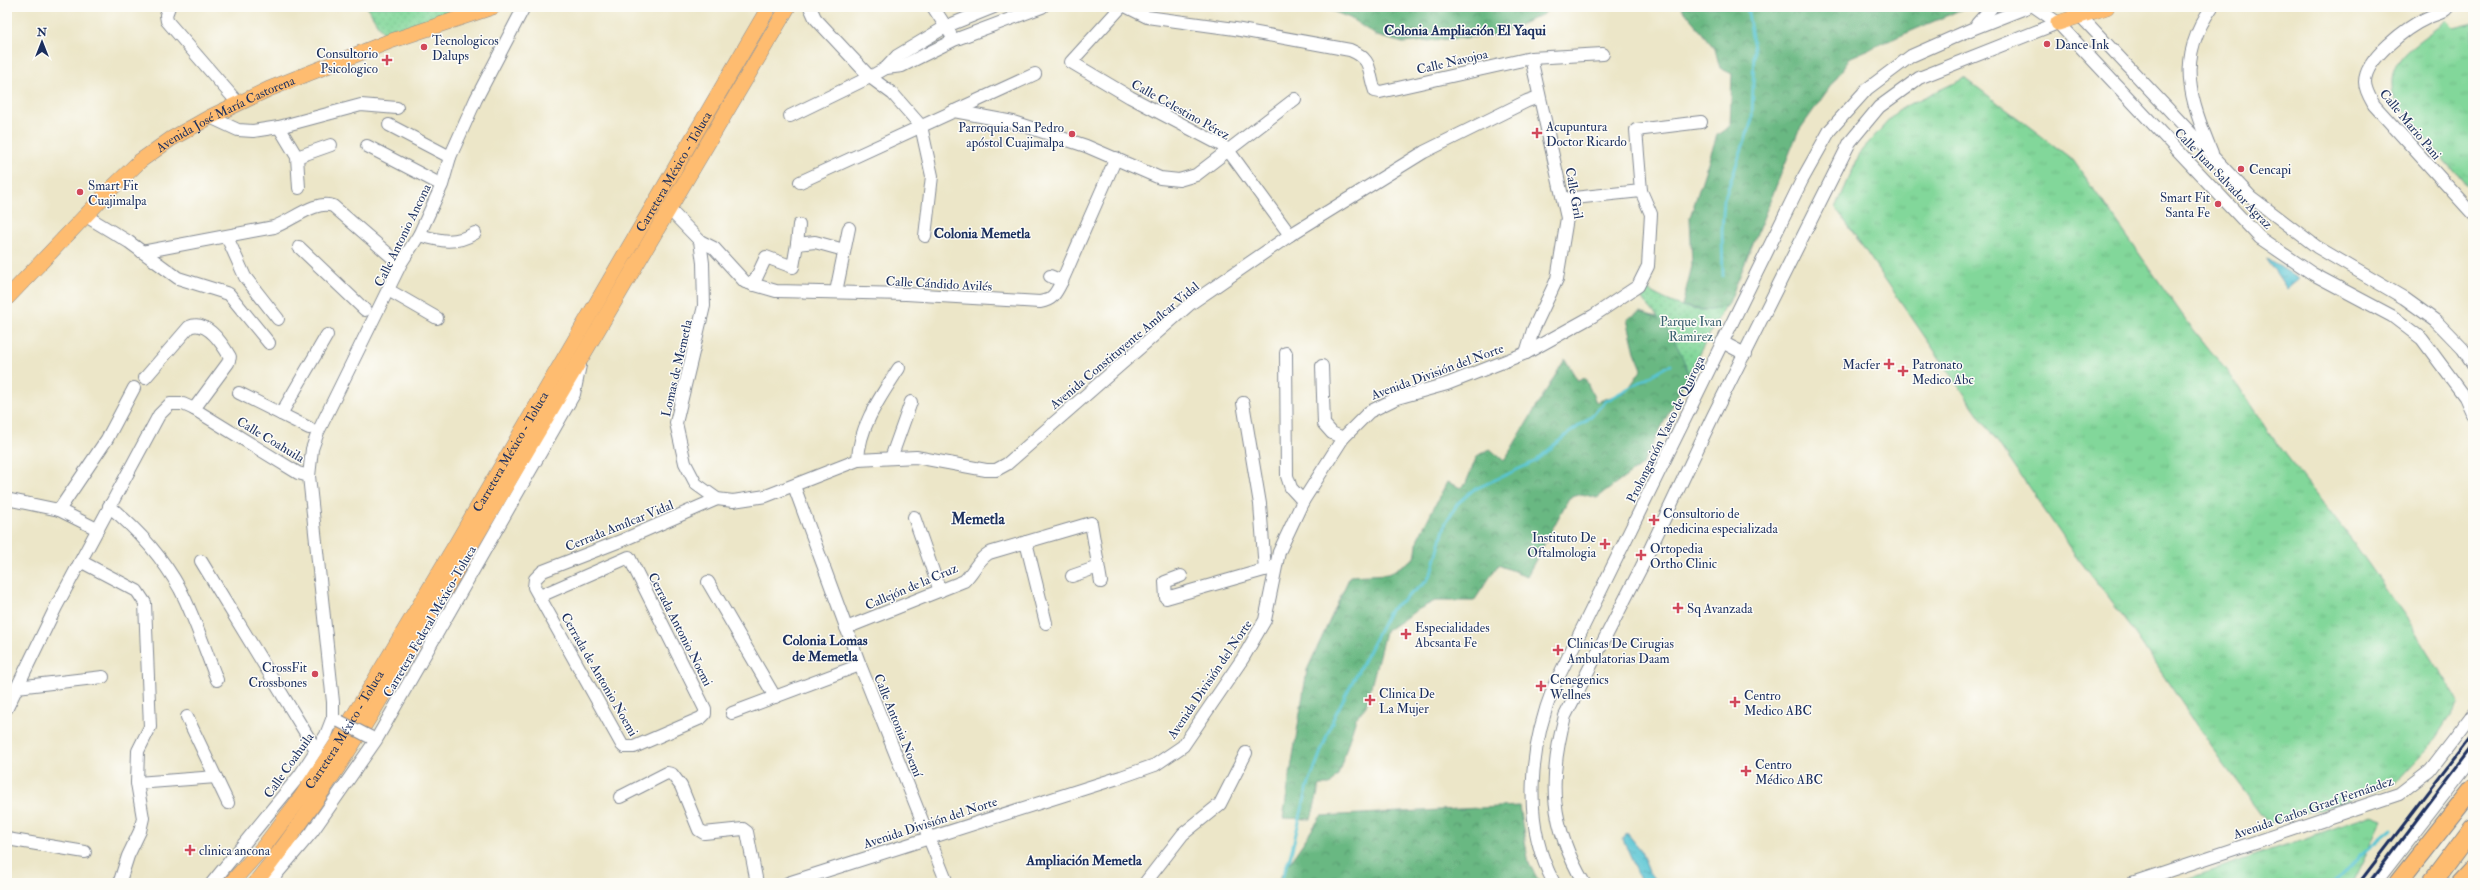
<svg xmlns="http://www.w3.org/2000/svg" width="2480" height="890" font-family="'IM FELL Double Pica',serif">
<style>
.grass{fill:url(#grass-tufts);stroke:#4e837c}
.forest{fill:url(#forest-crowns);stroke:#427470}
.park{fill:url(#park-dots);stroke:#4e837c}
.water{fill:url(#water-ripples);stroke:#3a7a98}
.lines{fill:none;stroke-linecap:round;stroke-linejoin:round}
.stream{stroke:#59c5d3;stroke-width:3}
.minor-casing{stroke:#848a93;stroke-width:14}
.major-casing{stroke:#848a93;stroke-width:16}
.highway-casing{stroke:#848a93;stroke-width:20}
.minor{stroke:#fff;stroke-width:12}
.major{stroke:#febc70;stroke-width:15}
.highway{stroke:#febc70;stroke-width:18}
.rail{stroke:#1b2f5e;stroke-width:3}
.minor-bridge-casing{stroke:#848a93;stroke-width:14;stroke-linecap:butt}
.minor-bridge{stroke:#fff;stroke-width:12}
.poi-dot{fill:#d1495b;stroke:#fdfcf7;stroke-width:1.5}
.labels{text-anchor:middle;stroke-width:3;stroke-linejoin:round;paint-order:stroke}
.poi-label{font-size:13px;fill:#1b2f5e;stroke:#fdfcf7;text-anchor:start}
.street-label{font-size:13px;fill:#1b2f5e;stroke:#fdfcf7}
.park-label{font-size:13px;fill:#3a6170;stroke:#fdfcf7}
.neighbourhood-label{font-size:14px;font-weight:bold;fill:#1b2f5e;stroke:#fdfcf7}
.quarter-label{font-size:15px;font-weight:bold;fill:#1b2f5e;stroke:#fdfcf7}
</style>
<defs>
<pattern id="grass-tufts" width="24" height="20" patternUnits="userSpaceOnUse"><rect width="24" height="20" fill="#82d79a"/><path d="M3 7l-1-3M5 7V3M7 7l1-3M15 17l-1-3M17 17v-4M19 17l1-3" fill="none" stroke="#70b987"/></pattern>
<pattern id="forest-crowns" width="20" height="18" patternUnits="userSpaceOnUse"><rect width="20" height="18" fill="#69b882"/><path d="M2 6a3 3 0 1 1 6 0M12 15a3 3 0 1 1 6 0" fill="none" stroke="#56966e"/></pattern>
<pattern id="park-dots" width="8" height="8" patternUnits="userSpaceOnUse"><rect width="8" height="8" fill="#82d79a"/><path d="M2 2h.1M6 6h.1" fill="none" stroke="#70b987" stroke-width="1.8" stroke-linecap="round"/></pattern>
<pattern id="water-ripples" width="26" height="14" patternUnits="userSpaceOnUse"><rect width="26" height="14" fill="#59c5d3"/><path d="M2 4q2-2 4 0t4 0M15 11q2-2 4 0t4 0" fill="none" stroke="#49a0ae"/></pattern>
</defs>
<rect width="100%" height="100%" fill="#fdfcf7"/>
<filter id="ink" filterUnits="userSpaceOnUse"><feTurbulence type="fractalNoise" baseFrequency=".025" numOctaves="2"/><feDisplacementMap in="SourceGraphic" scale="8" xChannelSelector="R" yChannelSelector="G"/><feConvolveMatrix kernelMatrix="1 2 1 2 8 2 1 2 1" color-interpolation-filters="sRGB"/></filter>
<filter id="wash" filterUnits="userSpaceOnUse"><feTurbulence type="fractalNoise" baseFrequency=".012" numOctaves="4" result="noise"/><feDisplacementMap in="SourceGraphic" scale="16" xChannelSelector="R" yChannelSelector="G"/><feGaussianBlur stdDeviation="0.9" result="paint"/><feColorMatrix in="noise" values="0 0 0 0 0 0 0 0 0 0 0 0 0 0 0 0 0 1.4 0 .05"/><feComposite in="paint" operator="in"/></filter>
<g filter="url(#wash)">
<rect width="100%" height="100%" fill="#ece6c8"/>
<!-- grass -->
<g class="grass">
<path d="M2446,21L2453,28L2473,23V193L2397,104C2378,61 2417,44 2446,21Z"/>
<path d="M1965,78L2073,160L2186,320L2237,384L2267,430L2358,549L2408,620L2459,702L2431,745L2395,783L2334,805L2268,823L2222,762L2129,625L2074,553L1836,208L1861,151L1899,109Z"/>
<path d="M2372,815L2383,819L2352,883H2176Z"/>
</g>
<!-- forest -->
<g class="forest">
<path d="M1322,7H1551L1544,14L1497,35L1403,43L1377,36L1350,18Z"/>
<path d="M1681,7H1967L1851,57L1798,132L1728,305L1714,312L1682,306L1692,266L1690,217L1717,135L1730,126L1732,74L1720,68L1715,49Z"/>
<path d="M1640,312L1662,319L1684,358L1688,374L1643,464L1597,498L1582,494L1569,498L1527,576L1498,565L1474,601H1435L1417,610L1385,632L1366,706L1356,718L1338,775L1330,785H1320L1311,819L1283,818L1307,670L1350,576L1388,574L1415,558L1418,538L1447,482L1461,488L1466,483L1477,456L1490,449L1504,461L1565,359L1578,381L1585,378L1596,402L1626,392L1642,369L1635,352L1627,319Z"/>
<path d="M1519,806L1529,864L1540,883H1276L1321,816Z"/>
</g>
<!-- park -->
<g class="park">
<path d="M367,7H462L385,36Z"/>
<path d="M1646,289C1668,302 1700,318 1725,306L1688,374C1680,343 1661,319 1639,296Z"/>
</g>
<!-- water -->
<g class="water">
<path d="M2266,258L2299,279L2287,289Z"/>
<path d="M1627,833L1640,849L1649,872L1657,883H1642L1623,840Z"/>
</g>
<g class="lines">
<!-- stream -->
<g class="stream">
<path d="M1723,276L1722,231L1724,200L1752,120L1754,49L1747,7"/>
<path d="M1280,883L1290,857L1308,786L1334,717L1390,610L1427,581L1433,569L1446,522L1458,503L1473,490L1536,461L1565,436L1586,421L1606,401L1671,364"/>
<path d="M2335,883L2360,856L2392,829"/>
</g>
</g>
</g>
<g filter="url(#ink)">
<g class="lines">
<!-- minor casing -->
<g class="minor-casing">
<g id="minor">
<path d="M169,7L166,15L167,21L238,103"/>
<path d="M810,7L815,18L870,77L893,94L921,126L932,176L925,236"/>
<path d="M933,7L950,33"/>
<path d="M1121,7L1071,62L1130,97L1221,145L1228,150L1290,235"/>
<path d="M1127,7L1147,17L1235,29L1350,50C1374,60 1367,70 1375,91L1380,92L1531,58L1603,54"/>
<path d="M2035,7L2058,23L2260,238L2313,274L2392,316L2422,339L2465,397L2473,415"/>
<path d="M2072,7L2251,197L2317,247L2404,298L2436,321L2463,349L2473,364"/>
<path d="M2212,7C2175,59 2190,99 2212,153"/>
<path d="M2448,7C2443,14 2435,14 2427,18C2407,27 2365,59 2365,82C2365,90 2370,98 2374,105L2473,214"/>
<path d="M1977,24L1992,7"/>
<path d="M886,68L902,66L954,40L1042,7"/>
<path d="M954,111L1013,122L1086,146L1160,178L1179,180L1196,175L1295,99"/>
<path d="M790,116L870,77L886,68L897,56L947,26L994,7"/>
<path d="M210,117L238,130L253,131L279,127L361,105L397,108"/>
<path d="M389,125L450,157"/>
<path d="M279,127L297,157L299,188"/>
<path d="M367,146L436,182"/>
<path d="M297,157L331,145"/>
<path d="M800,182L1035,74"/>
<path d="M1564,199L1641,191"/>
<path d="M670,210L700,241L703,263L704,306L676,423L685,463L696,484L717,499L733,501L766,496L858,460L916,457L986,470H996L1007,464L1190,304L1290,235L1424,152L1527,101L1539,97"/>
<path d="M86,216L129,242L178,278L229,294L269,343"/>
<path d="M419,235C440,241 455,245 475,233"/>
<path d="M227,237L245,277L278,319"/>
<path d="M700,241L714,248L745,282L776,291L906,294L1040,302C1053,300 1056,293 1062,281L1116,158"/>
<path d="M797,244L799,225"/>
<path d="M299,247L365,310"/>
<path d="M142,252L274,227C291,221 317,199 333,206L393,258"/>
<path d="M1050,276L1062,281"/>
<path d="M753,285L766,257L793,267L797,244L815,242L844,250"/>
<path d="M390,291L437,318"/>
<path d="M836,292L849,228"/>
<path d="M1722,342L1745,354"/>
<path d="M1286,353L1287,476L1291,488L1303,501"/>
<path d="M1526,353L1533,330L1557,279L1567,218L1531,58"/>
<path d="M1322,366L1324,424L1332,433L1343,438"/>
<path d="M145,378L189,327C206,319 222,343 230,357L228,363L194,409"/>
<path d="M239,393L309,428"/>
<path d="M1243,403L1260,504L1265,570"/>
<path d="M281,414L327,335"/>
<path d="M891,458L911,402"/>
<path d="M858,460C859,426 881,396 899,368"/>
<path d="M309,476L312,449L318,432L401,263L419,235L442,185L450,157L476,99L524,7"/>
<path d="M794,486L860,665L947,883"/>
<path d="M11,500L59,510L97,529"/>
<path d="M109,506C137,529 163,558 180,589C195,618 205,650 217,680"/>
<path d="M59,510L107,439L134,388"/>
<path d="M914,517L940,591"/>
<path d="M1026,542L1046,623"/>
<path d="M201,561L316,750"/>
<path d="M82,562L137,591L145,603L150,727L138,751L137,783L143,818L140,831L128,856L120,881"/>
<path d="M1072,576L1098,567"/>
<path d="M1181,576L1165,582L1166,598L1271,568"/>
<path d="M708,582L775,697"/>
<path d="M540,596L629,557L705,709V714L701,718L634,747H624L622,745L534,587L535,579L543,571L623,540L717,499"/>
<path d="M846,628L964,581C974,572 977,560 989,553L1091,523L1101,582"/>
<path d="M17,687L103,677"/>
<path d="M7,708L56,607L159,415L170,404H183L194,409L298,473L309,476L333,702V717L326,735L300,775L212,883"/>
<path d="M732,713L860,665"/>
<path d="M187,717L228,803"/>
<path d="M137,783L216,777"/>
<path d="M620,797L667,773L672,774L681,786L699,830L704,833L743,829L747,832L757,883"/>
<path d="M7,839L85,852"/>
<path d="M269,883L312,832L376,740L574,394L580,365"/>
<path d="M788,883L1121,777L1155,765L1183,746L1243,658L1265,620L1279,552L1303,501L1343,438L1369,412L1397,398L1447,384L1526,353L1593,316L1638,286L1648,266L1651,214L1641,191L1636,130L1701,122"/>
<path d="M1145,883L1183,834L1220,804L1246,753"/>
<path d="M1554,883C1521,823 1530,747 1554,686L1802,180L1830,130L1867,89L1911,56L1972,29L2028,7"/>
<path d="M1584,883C1550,825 1548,780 1565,716L1642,566L1713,416L1850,142L1879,107L1919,78L2058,23"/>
<path d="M2132,883L2399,794L2430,770L2473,714"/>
<path d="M2375,883L2473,757"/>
</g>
</g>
<!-- major casing -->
<g class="major-casing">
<g id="major">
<path d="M2058,23L2107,7"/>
<path id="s1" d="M7,298L110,190L140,161L171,139L210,117L269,89L388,42L493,7"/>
<path id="s2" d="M231,883L265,845L302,796L336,745L456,544L769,7"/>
<path d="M255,883C300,828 338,768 375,708L788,7"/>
</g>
</g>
<!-- highway casing -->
<g class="highway-casing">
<g id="highway">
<path d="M2398,883L2473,788"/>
<path d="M2432,883L2473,828"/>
<path d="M2460,883L2473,869"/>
</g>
</g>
<!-- minor -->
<use href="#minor" class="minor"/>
<!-- major -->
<use href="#major" class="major"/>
<!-- highway -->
<use href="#highway" class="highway"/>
<!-- rail -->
<g class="rail">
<path d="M2359,883L2473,734"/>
<path d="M2369,883L2473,745"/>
</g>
<!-- minor-bridge casing -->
<g class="minor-bridge-casing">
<path id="minor-bridge" d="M339,721L370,737"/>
</g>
<!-- minor-bridge -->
<use href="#minor-bridge" class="minor-bridge"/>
</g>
</g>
<!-- markers -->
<g class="poi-dot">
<circle cx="2047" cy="44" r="4"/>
<circle cx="424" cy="47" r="4"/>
<path d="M385 54h4v4h4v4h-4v4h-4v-4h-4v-4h4z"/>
<path d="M1535 127h4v4h4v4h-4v4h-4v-4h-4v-4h4z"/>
<circle cx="1072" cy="134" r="4"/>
<circle cx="2241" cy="169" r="4"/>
<circle cx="80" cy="192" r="4"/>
<circle cx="2218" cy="204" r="4"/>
<path d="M1887 358h4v4h4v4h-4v4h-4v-4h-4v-4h4z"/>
<path d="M1901 365h4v4h4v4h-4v4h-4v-4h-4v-4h4z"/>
<path d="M1652 514h4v4h4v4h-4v4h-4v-4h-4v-4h4z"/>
<path d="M1603 538h4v4h4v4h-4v4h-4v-4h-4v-4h4z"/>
<path d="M1639 549h4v4h4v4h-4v4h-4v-4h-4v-4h4z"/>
<path d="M1676 602h4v4h4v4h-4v4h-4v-4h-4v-4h4z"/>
<path d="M1404 628h4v4h4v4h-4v4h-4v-4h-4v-4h4z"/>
<path d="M1556 644h4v4h4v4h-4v4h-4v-4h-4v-4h4z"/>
<circle cx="315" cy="674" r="4"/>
<path d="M1539 680h4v4h4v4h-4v4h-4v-4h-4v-4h4z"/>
<path d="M1368 694h4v4h4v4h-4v4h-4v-4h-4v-4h4z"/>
<path d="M1733 696h4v4h4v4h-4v4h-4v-4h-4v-4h4z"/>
<path d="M1744 765h4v4h4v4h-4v4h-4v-4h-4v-4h4z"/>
<path d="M188 844h4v4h4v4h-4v4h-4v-4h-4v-4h4z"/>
</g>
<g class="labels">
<!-- poi labels -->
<g class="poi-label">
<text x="432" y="45">Tecnologicos<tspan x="432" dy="15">Dalups</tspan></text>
<text x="2055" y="49">Dance Ink</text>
<text x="378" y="58" text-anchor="end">Consultorio<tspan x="378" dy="15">Psicologico</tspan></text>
<text x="1546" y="131">Acupuntura<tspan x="1546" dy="15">Doctor Ricardo</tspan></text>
<text x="1064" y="132" text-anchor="end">Parroquia San Pedro<tspan x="1064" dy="15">apóstol Cuajimalpa</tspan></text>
<text x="2249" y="174">Cencapi</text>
<text x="88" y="190">Smart Fit<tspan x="88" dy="15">Cuajimalpa</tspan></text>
<text x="2210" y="202" text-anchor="end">Smart Fit<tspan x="2210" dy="15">Santa Fe</tspan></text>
<text x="1880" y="369" text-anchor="end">Macfer</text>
<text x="1912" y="369">Patronato<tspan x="1912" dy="15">Medico Abc</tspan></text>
<text x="1663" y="518">Consultorio de<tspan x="1663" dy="15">medicina especializada</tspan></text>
<text x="1596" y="542" text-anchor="end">Instituto De<tspan x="1596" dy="15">Oftalmologia</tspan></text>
<text x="1650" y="553">Ortopedia<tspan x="1650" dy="15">Ortho Clinic</tspan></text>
<text x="1687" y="613">Sq Avanzada</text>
<text x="1415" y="632">Especialidades<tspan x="1415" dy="15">Abcsanta Fe</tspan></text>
<text x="1567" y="648">Clinicas De Cirugias<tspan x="1567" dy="15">Ambulatorias Daam</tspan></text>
<text x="307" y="672" text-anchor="end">CrossFit<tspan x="307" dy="15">Crossbones</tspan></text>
<text x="1550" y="684">Cenegenics<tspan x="1550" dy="15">Wellnes</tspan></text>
<text x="1379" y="698">Clinica De<tspan x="1379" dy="15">La Mujer</tspan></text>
<text x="1744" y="700">Centro<tspan x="1744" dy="15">Medico ABC</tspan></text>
<text x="1755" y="769">Centro<tspan x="1755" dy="15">Médico ABC</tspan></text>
<text x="199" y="855">clinica ancona</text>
</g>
<!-- street labels -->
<g class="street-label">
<text transform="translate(1452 61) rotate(-13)" y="5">Calle Navojoa</text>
<text transform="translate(1181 109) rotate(29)" y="5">Calle Celestino Pérez</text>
<text dy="5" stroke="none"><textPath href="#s1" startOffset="289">Avenida José María Castorena</textPath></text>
<text transform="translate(2411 124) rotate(50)" y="5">Calle Mario Pani</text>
<text dy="5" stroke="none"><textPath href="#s2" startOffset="839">Carretera México - Toluca</textPath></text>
<text transform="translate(2224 178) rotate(46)" y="5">Calle Juan Salvador Agraz</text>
<text transform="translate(1575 193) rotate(80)" y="5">Calle Gril</text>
<text transform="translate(402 235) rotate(-64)" y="5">Calle Antonio Ancona</text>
<text transform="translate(939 283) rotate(3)" y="5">Calle Cándido Avilés</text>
<text transform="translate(1124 345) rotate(-40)" y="5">Avenida Constituyente Amílcar Vidal</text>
<text transform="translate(676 368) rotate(-77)" y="5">Lomas de Memetla</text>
<text transform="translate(1437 371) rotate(-20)" y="5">Avenida División del Norte</text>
<text transform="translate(1665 429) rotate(-64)" y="5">Prolongación Vasco de Quiroga</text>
<text transform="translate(271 439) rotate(31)" y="5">Calle Coahuila</text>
<text dy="5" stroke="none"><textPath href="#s2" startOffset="515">Carretera México - Toluca</textPath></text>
<text transform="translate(619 525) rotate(-22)" y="5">Cerrada Amílcar Vidal</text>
<text transform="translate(911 586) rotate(-23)" y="5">Callejón de la Cruz</text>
<text transform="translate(429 621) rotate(-60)" y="5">Carretera Federal México-Toluca</text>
<text transform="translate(681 629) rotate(63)" y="5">Cerrada Antonio Noemi</text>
<text transform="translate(600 674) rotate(60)" y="5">Cerrada de Antonio Noemi</text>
<text transform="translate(1209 679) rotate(-56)" y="5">Avenida División del Norte</text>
<text transform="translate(899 725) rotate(68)" y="5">Calle Antonia Noemí</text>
<text dy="5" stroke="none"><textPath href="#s2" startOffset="191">Carretera México - Toluca</textPath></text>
<text transform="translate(288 765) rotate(-55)" y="5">Calle Coahuila</text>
<text transform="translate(2313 807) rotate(-19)" y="5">Avenida Carlos Graef Fernández</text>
<text transform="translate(930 822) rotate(-18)" y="5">Avenida División del Norte</text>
</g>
<!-- park labels -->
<g class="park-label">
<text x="1691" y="326">Parque Ivan<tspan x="1691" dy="15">Ramirez</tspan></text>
</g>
<!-- neighbourhood labels -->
<g class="neighbourhood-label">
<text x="1465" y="35">Colonia Ampliación El Yaqui</text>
<text x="982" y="238">Colonia Memetla</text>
<text x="825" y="645">Colonia Lomas<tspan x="825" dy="16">de Memetla</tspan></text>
<text x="1084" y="865">Ampliación Memetla</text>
</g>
<!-- quarter labels -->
<g class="quarter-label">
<text x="978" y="524">Memetla</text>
</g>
</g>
<!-- margin -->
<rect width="2480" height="890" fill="none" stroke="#fdfcf7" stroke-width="24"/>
<!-- north arrow -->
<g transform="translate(42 42)" stroke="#fdfcf7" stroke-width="3" paint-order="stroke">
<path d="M0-3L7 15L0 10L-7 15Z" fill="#1b2f5e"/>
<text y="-6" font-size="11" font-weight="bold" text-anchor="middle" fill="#1b2f5e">N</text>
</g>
</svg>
